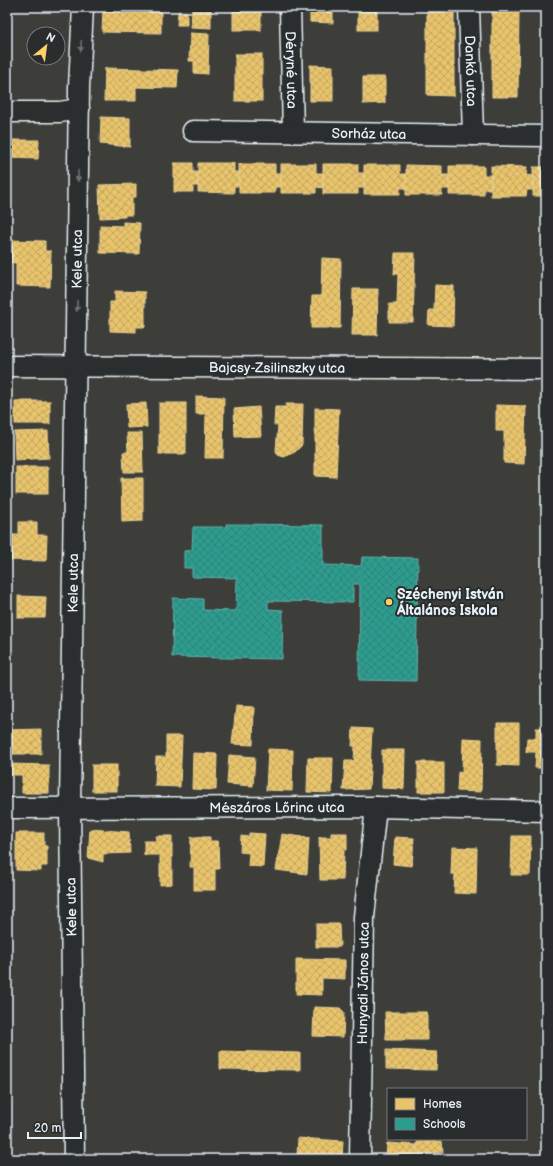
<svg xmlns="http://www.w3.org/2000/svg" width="553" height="1166" font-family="'Balsamiq Sans',sans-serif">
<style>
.homes{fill:url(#homes-cross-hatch);stroke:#e9d295}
.schools{fill:url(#schools-cross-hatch);stroke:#63b6ae}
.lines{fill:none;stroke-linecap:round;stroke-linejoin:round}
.street-casing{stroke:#e8f1f8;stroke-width:23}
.street{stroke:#2a2d2e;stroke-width:20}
.oneway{fill:#6c7275}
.poi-dot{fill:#ffd166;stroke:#2a2d2e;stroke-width:1.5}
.labels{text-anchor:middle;stroke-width:4;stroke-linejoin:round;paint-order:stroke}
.street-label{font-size:14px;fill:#e8f1f8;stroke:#2a2d2e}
.poi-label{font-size:14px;font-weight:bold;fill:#e8f1f8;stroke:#2a2d2e;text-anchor:start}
</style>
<defs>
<pattern id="homes-cross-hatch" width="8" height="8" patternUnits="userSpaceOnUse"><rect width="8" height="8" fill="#e9c46a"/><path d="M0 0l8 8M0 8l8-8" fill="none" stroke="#c0a562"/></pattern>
<pattern id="schools-cross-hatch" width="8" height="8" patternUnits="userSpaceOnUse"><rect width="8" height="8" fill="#2a9d8f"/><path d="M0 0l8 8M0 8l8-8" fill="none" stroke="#347f77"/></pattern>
</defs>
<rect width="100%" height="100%" fill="#3d3d39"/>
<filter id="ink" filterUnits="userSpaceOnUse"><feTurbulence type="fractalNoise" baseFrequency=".025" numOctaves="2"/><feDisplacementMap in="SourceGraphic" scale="8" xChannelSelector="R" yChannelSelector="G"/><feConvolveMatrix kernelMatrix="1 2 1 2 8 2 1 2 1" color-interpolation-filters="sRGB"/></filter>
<g filter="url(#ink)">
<!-- homes -->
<g class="homes">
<path d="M192,7H211V28L191,27Z"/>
<rect x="233" y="7" width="28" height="23"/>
<path d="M310,7H333V23L310,22Z"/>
<rect x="358" y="7" width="19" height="23"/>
<path d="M103,10L161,12V33L102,32Z"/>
<path d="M427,10H454V96L427,95Z"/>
<path d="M492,11L519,12L518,97H492Z"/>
<path d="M178,12H187V25H177Z"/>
<path d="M190,33L209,34L208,74L194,73V61H189Z"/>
<rect x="235" y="54" width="27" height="47"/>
<path d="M310,65L333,66V101H310Z"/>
<path d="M105,68L178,70L177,88L136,87V101H104Z"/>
<path d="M363,77H385V103L363,104Z"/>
<path d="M101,117L130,118V147L100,144Z"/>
<path d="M7,140H39L38,159L7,158Z"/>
<path d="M174,163H193V172H198V186H193V192H174Z"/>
<path d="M198,163H234V172H239V186H234V193L198,192Z"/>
<path d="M239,164H275V173H281V187H275V193H239Z"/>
<path d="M281,164H316V173H323V188L316,187V193H281Z"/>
<path d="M323,164H358V173H365L364,188H358V194H323Z"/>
<path d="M364,165H400V174H406V188H400V194H364Z"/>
<path d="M406,165L442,166V175H449V189H442V195H406Z"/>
<path d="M449,166H484V175H491V189H484V195H449Z"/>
<path d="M491,166L527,167L526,175L533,176V190H527L526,196H491Z"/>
<rect x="533" y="167" width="13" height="29"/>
<path d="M136,184V197H132V215H125V217L100,218L99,185Z"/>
<path d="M123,222L140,223L139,254L100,253V225L123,226Z"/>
<path d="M7,240L45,241V251H51L50,287L16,286V263L7,262Z"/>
<path d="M395,253H415L413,322H389V304H397L398,274H394Z"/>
<path d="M322,258L341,259L340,328H311L312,296H321Z"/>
<path d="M435,285L454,286L453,326L428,325L429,310H434Z"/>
<path d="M353,289H378L377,335H352Z"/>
<path d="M115,291L145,292V327H136V332L110,331V302H115Z"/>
<path d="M196,396L224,397L223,458H205L206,414H196Z"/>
<rect x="15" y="401" width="35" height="23"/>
<path d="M146,403L147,427L127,428L126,404Z"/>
<rect x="159" y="403" width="27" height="51"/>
<path d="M286,404H303L302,445L295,452L284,457L278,455L276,451L278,425H274L275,407H286Z"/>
<path d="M496,405L526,406L524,464L504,463V431H496Z"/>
<path d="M259,407L261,436L235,437L234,409Z"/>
<path d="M315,408L339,409L336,477L315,476Z"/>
<path d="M48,431L49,458L15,460L14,432Z"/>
<path d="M127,433H142L143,472H124L123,452H128Z"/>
<rect x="16" y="467" width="32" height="27"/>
<path d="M121,478H143V521L122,522Z"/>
<path d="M19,522H37V535H47L46,561L7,560V535H19Z"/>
<path d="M18,596L46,597L45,618H18Z"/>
<path d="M236,706L254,707L253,745L232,744Z"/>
<path d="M497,723H519V766L497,765Z"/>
<path d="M353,728L372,729L369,789L343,790L345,761H354L355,746H352Z"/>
<path d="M536,728H546V768H535L536,752H526L527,738H536Z"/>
<path d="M41,729V754H7V730Z"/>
<path d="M166,736H182L180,787L155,786L156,757H166Z"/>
<path d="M463,738L482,739L481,792L457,791L458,772L462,773Z"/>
<path d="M268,749L293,750L292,791L266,790Z"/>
<path d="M382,750H405L404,789L382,788Z"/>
<path d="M193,753L217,754L216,790L192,789Z"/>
<path d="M229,755L255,757L253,786L227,784Z"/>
<path d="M308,758H333L332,793L307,792Z"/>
<rect x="418" y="762" width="26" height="30"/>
<path d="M8,764L49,765V793H22V775H7Z"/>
<rect x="92" y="765" width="25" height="26"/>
<path d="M90,829L129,832L130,853L103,854V862L88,858Z"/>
<rect x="7" y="831" width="1" height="41"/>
<path d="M16,833H44V846H47V866H41V871L16,870Z"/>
<path d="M249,833L265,834L263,867L248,866L249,853L240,852L241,836L249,837Z"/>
<path d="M331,833H347V850H344L343,880H320L319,837H331Z"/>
<path d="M282,834L309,838L307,874L276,870Z"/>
<path d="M156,836H172V884L160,885V855H144V841H156Z"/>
<path d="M512,836H531L530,875H511Z"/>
<path d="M191,837H210V841H218L219,869H215V890H194V867H190Z"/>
<path d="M395,837L414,838L412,866L393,864Z"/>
<path d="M452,847L477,848L476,894L454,893L455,874H451Z"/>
<path d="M316,924H339L340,947H316Z"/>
<path d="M296,959L345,960V979L322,978V995L296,994Z"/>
<path d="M314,1007L340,1008L344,1012L343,1037L313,1036Z"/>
<path d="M385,1012H427V1040H386Z"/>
<path d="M386,1050L437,1052L436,1070L386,1069Z"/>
<path d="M220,1051L300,1053V1070L220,1069Z"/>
<path d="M298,1138L343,1141L342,1159H318V1156L297,1155Z"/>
<path d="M442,1141L443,1152L418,1155L417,1142Z"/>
<path d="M387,1143L417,1145L416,1159L386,1157Z"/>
</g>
<!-- schools -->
<path class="schools" d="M226,524L323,525V565L361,566L362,557L418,558L416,681L359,680L360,584H353V602L268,601V609L283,610L282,659L172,657L173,598L203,599V610L236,611L237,578L192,577V568H184V551L192,550L193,527H226Z"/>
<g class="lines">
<!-- street casing -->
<g class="street-casing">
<g id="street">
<path id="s1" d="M290,7L293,132"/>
<path id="s2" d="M469,7L473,135"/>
<path d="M7,112H60L79,109"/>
<path id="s3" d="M193,131L546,136"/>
<path id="s4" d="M7,366L546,369"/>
<path id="s5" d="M7,808L376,807L546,811"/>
<path id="s6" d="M74,1159L70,808L79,87L83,7"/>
<path id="s7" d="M360,1159L364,917L376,807"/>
</g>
</g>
<!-- street -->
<use href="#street" class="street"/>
</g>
<!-- one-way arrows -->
<defs><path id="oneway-solid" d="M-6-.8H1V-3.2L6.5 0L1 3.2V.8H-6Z"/></defs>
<g class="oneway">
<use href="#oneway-solid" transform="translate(81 46) rotate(93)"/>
<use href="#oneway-solid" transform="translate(78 176) rotate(91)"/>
<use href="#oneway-solid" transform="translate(77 306) rotate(91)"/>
</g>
</g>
<!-- markers -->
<circle class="poi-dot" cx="389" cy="602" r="4"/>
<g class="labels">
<!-- street labels -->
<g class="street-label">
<text dy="5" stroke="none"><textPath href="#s1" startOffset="63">Déryné utca</textPath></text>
<text dy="5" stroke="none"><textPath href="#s2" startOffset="64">Dankó utca</textPath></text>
<text dy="5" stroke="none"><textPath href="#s3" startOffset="176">Sorház utca</textPath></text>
<text dy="5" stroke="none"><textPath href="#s6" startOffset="900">Kele utca</textPath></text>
<text dy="5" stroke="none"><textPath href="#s4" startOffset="270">Bajcsy-Zsilinszky utca</textPath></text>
<text dy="5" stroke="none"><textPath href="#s6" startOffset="576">Kele utca</textPath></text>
<text dy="5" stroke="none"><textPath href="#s5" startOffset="270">Mészáros Lőrinc utca</textPath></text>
<text transform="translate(71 907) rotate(-91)" y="5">Kele utca</text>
<text dy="5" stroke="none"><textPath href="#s7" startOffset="176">Hunyadi János utca</textPath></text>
</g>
<!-- poi labels -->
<g class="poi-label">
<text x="397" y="599">Széchenyi István<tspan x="397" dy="16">Általános Iskola</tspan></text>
</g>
</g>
<!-- margin -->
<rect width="553" height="1166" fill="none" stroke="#2a2d2e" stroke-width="24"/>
<rect x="12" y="12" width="529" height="1142" fill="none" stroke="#e8f1f8" stroke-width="1.5" filter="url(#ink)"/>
<!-- legend -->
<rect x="387" y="1088" width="140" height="52" fill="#2a2d2e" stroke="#767b7f"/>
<rect x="395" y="1098" width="20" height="12" fill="#e9c46a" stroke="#767b7f"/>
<text x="423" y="1108" font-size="12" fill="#e8f1f8">Homes</text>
<rect x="395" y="1118" width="20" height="12" fill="#2a9d8f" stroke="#767b7f"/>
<text x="423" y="1128" font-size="12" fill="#e8f1f8">Schools</text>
<!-- north arrow -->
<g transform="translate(46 46) rotate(29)"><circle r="19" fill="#2a2d2e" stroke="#767b7f"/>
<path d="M0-3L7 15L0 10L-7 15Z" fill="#ffd166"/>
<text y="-6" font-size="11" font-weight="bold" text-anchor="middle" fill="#e8f1f8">N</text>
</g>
<!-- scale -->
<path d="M28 1132v6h53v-6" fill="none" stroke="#e8f1f8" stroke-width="2"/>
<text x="34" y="1132" font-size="12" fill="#e8f1f8" stroke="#2a2d2e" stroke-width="3" paint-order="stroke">20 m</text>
</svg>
